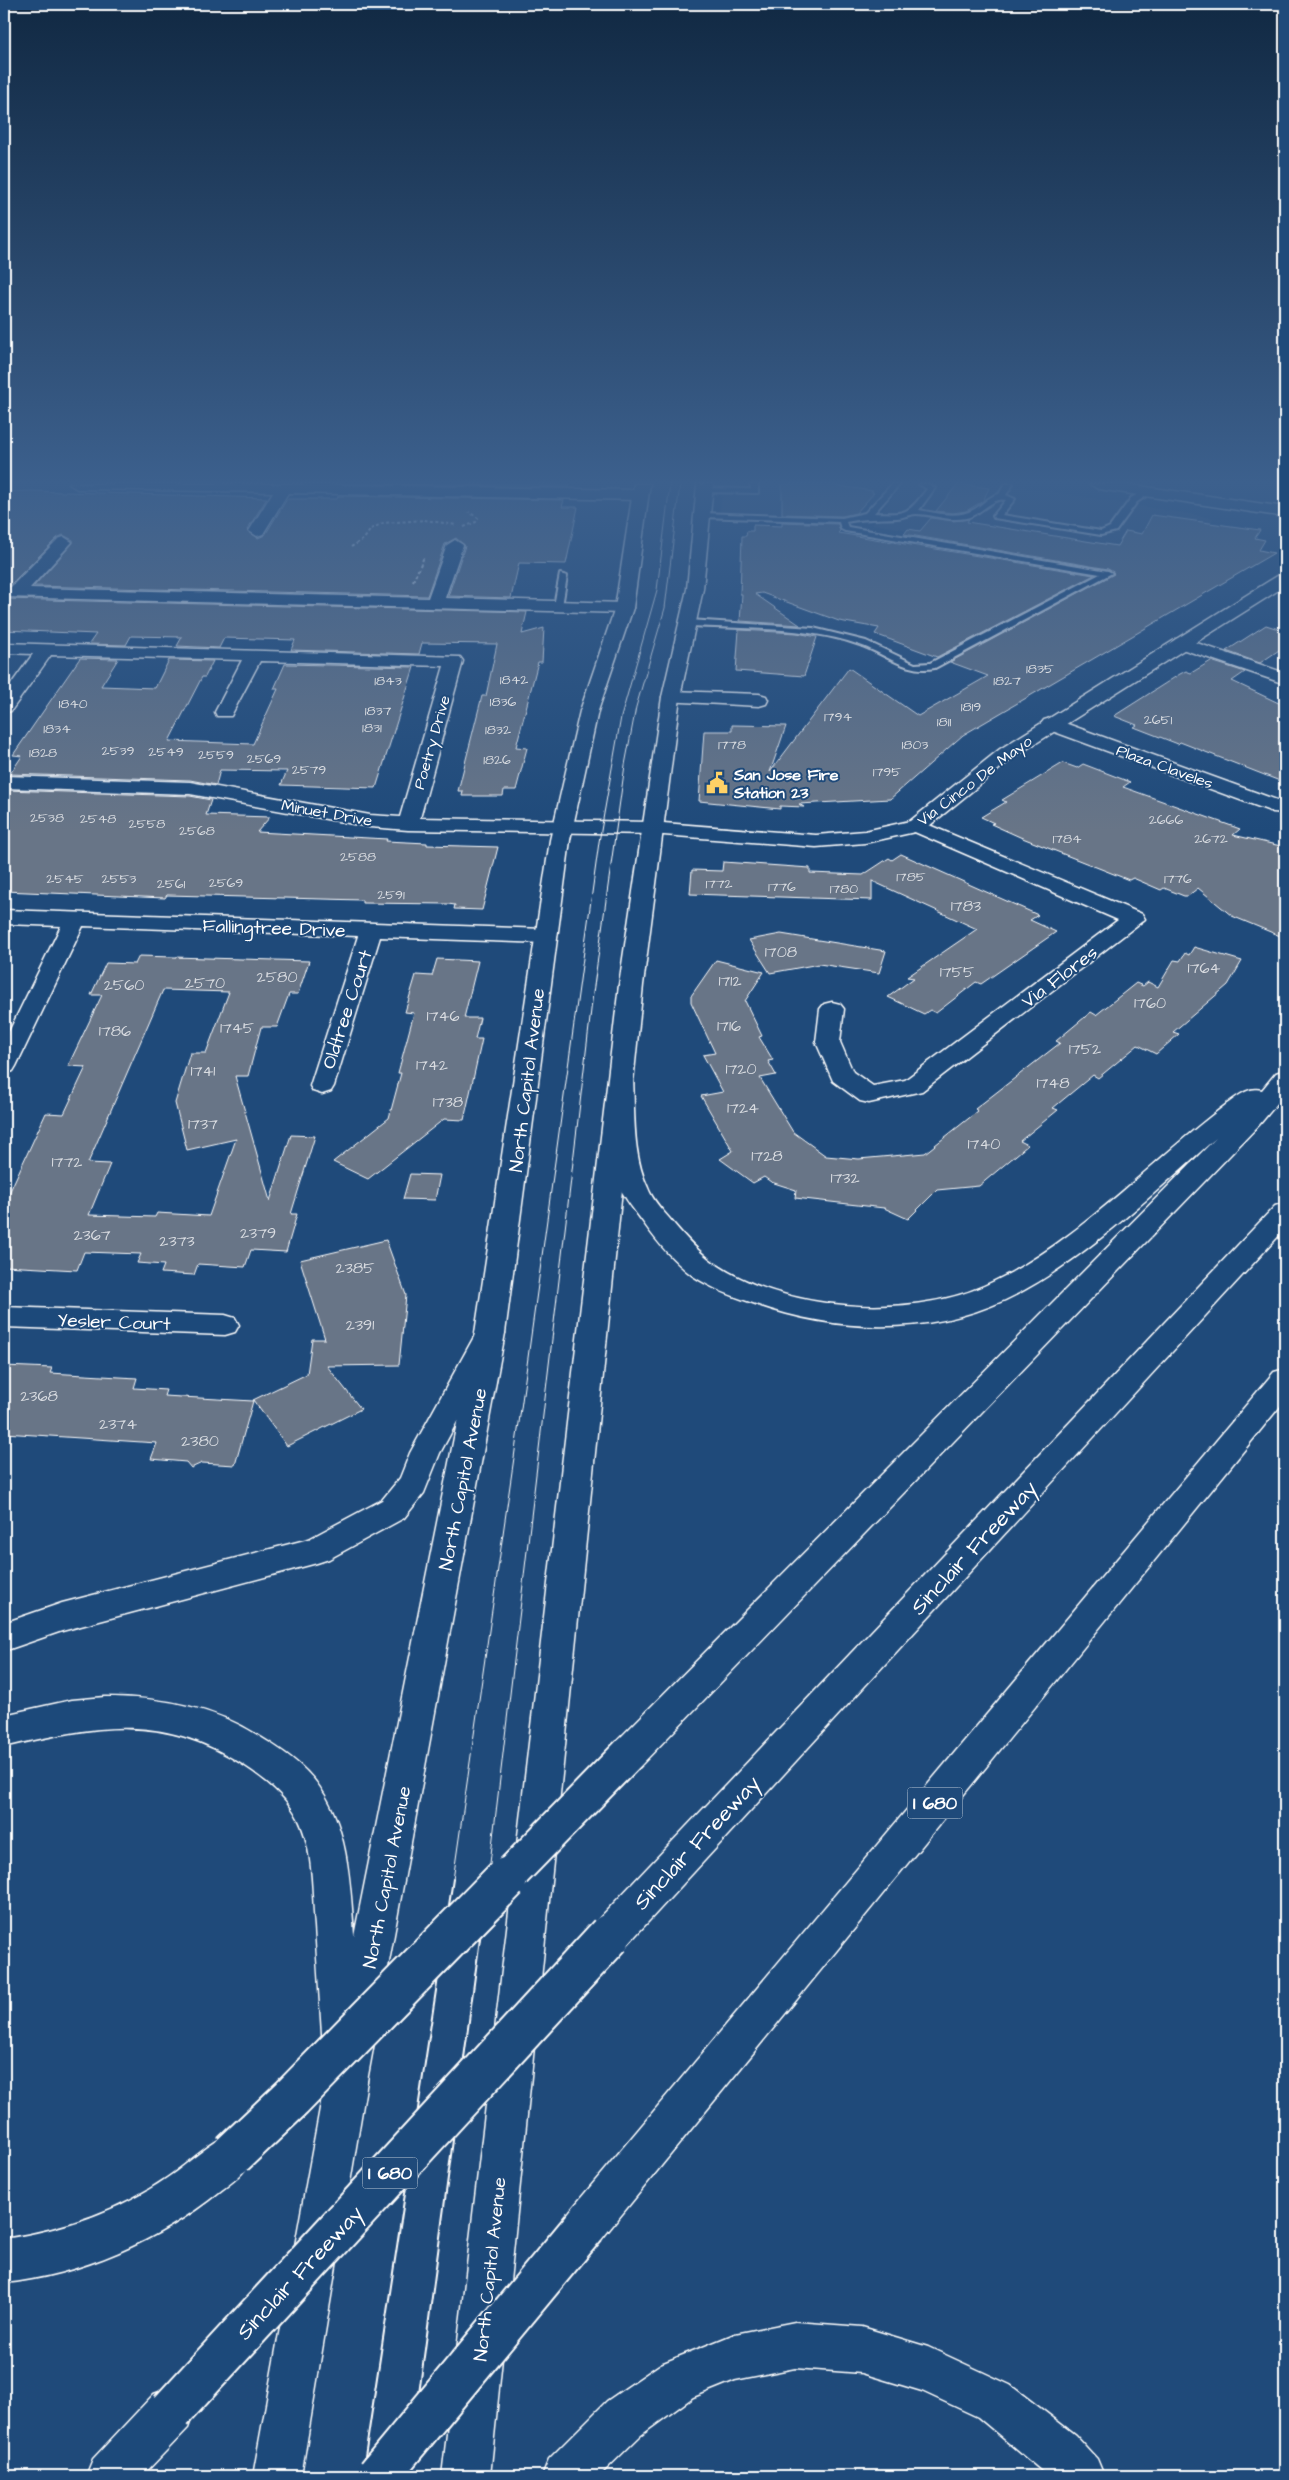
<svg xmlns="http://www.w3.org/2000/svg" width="1289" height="2480" font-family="'Architects Daughter',sans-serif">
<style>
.built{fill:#35577e}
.building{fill:#687487;stroke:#fff;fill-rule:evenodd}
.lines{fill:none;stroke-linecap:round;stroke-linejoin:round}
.lane-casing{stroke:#fff;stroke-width:4}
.street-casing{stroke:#fff;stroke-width:3}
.secondary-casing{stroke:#fff;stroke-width:3}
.primary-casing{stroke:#fff;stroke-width:3}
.highway-casing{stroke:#fff;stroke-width:3}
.path{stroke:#fff;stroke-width:2;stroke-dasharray:3 2.5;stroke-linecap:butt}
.lane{fill:#1f4a7a;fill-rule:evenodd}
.street{fill:#1f4a7a;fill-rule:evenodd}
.secondary{fill:#1f4a7a;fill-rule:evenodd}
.primary{fill:#1f4a7a;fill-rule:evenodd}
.highway{fill:#1f4a7a;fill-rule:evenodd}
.tram-far1{stroke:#fff;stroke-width:1}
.tram{stroke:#fff;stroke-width:2}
.highway-bridge-far1-casing{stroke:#fff;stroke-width:38;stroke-linecap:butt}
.highway-bridge-casing{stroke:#fff;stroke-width:46;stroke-linecap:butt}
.highway-bridge-far1{stroke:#1f4a7a;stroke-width:34}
.highway-bridge{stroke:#1f4a7a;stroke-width:42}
.labels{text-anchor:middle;stroke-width:4;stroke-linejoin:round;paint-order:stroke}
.far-number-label{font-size:14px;fill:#d9dce1}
.far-street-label{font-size:16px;fill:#fff;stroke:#1f4a7a}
.far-poi-label{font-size:16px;font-weight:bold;fill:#fff;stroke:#1f4a7a;text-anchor:start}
.number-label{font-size:16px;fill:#d9dce1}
.shield{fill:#1f4a7a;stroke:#bcc9d7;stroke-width:1}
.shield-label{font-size:18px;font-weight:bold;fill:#fff}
.street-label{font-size:19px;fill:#fff;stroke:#1f4a7a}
.near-street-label{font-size:22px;fill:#fff;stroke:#1f4a7a}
</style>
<rect width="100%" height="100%" fill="#1f4a7a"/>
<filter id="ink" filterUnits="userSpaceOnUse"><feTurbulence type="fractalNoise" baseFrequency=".02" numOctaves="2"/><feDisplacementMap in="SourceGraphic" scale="10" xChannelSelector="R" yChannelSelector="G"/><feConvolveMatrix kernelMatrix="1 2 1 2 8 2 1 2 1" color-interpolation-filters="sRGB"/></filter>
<g filter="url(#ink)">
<!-- built -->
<g class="built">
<path d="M723,484H883L856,515L720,512Z"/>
<path d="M903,484H1006L1213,518L1202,539L1154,569L872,524Z"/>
</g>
<!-- building -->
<g class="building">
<path d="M376,484H535L570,485L569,487Z"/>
<path d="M782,484H825L873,491L872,493H874L856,513L842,516L782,514Z"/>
<path d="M958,484L989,488L983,501L966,511L953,513L936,511Z"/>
<path d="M32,491L267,498L247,530L258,538L265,535L287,499H337L338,496L564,500L562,507H578L566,564L519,563L511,598L448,596L465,546L456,538L445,544L427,596L34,586L73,543V540L63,535L57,538L10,585H4V492Z"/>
<path d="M1152,515L1260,530L1255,538L1265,540L1259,550L1274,553L963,735L890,799L799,804L804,807L780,806V809L699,801L704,731H732V725L786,726L770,772L849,668L918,716L988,676L950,662L1114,574L1108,569L904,534L908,529L920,531L931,518L953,521L969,519L967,522L1117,546L1126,531L1142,534Z"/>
<path d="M782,522L838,524L840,531L838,533L1094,575L937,657L875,634L879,628L839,621L762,593L755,594L800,625L740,621L742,594H740L742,536H746L747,531H753V525L782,526Z"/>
<path d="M4,599L527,612L522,634L544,628L542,662H538L516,747L527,748L516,790H504L503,796H462L463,791H458L482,696H486L497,644L422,643L419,654L291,650L295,640L224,638L219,648L177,646L182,637L131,636L126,645L89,644L96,634L4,630Z"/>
<path d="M1266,625L1285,631V646L1260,663L1226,651Z"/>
<path d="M739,630L797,633L817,637L804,676L736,671Z"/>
<path d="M80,658L118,659L101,686L155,688L169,660L213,661L205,677H202L169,741L253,744L278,689H274L285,664L414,667L376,788L281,785L287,771L220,770L216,785L190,780L10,774L22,756L13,755Z"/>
<path d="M1211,661L1245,672L1232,681L1285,706V783L1180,742L1178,744L1134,727L1137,725L1114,716L1180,674L1186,671L1191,673Z"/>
<path d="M1063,763L1077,768L1083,764L1130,782L1123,787L1240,829L1233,835L1285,847V938L1232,916L1198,888L1188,896H1184L1164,888L1161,890L1133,878L1129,880L1020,837L991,824L994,823L981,817L1006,802L1002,800Z"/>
<path d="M4,790L190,796L211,800L206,815L270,817L257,832L387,839L386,841L427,843V845L498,847L482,910L454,909L455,905L448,904L362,903V900L167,895L165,898L4,891Z"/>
<path d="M901,854L1038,915L1030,920L1056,932L981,984L976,982L936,1013L930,1010L924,1014L888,997L914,978L907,977L977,929L872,881V900L690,894L692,870L722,871L723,862L810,868V873L863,875L889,858L892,860Z"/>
<path d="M781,934L886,951L879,973L819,964L770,973L749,940Z"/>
<path d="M1194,947L1242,961L1228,985L1173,1032L1179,1034L1156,1054L1138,1045L1098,1078L1093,1075L1053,1108L1058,1110L1020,1141L1028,1145L979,1186L937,1190L908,1219L884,1208L795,1198L796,1190L771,1182L764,1177L753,1183L720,1159L733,1151L701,1096L723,1092L703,1055L715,1053L691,1002V996L716,960L764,972L745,1001L762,1036L759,1037L773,1060L768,1061L776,1075L760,1078L793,1132L826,1156L859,1159L925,1153L978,1111L975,1109L1060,1043L1056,1041L1091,1012L1096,1015L1136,983L1143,986L1148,982L1158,987L1174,960L1180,961L1185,953L1189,955Z"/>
<path d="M139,956L309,961L298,994H289L277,1027H261L248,1076H235L270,1201L291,1135L315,1136L291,1214H297L286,1252L251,1250L245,1267L198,1264L194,1275L161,1273L164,1265L137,1263L141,1254L84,1252L77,1270L4,1266V1204L46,1113L64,1114L86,1067L68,1066L102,995H91L106,963L135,964ZM163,990L229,992L206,1053H190L175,1103L187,1150L236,1139L209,1216L157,1213L155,1217L89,1215L110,1164L88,1163Z"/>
<path d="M437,959L478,961L464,1018H480L475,1039H482L464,1120L444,1119L368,1179L333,1162L389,1118L401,1073H398L414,1013L405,1012L416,975L432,976Z"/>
<path d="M410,1174L440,1175L435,1200L403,1199Z"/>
<path d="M386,1240L406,1295L399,1365L327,1366L361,1409L287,1446L253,1400L307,1374L312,1339H325L300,1260Z"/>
<path d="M4,1366L52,1368L50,1373L137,1378L134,1388L166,1390L164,1396L253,1401L235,1465L202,1463L191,1468L186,1462L151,1459L157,1443L4,1433Z"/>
</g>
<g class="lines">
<!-- lane casing -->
<g class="lane-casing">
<g id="lane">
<path d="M750,484H758V493L704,492L700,490L704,488L751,489Z"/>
<path d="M892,484H900L874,513C907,514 907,515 927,489L919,484H928L935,488L919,510C936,513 957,519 973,510C983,505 987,497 999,494L1005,484H1013L1006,495L1015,499L1002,515L1101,531L1110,527L1131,498L1147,489L1154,491L1137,502L1116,531L1101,535L994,518L993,516L1006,500C993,496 981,515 966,518C948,522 933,514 916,514C909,514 903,518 897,518C879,519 865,518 846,522L848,527L1108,571L1112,573L935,668C906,674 886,654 860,645C807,626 745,629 689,626L685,623L689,620L813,628L866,641L915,664L930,663L1100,574L845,531L841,529L839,522L702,517L698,515L702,513L842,518L865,513Z"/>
<path d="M560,574L567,576L562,606L558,609L554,606Z"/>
</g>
</g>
<!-- street casing -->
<g class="street-casing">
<g id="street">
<path d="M69,484H290L640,490L648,495L640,500L288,493L263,534L257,536L249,531L273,492L77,489Z"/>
<path d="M64,537L72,542L30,588L428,598L447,545L455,540L463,545L445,598L624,603L630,604L633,608L630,612L624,613L4,597V587H11L58,539Z"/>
<path d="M1182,638L1285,673V684L1176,647L1173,643L1176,639Z"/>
<path d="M4,643L460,657L463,661L420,818L651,822L658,824L661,828L658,832L651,834L408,830L370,827L190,794L4,788V776L190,782L370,815L400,817L444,666L260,661L233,712L231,716H217L215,712L242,660L51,655L11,711L4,713V694L33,654L4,653Z"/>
<path d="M671,691L759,694L766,696L768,700L766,704L759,706L664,701L662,697L664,693Z"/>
<path d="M1051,718L1285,803V813L1273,812L1044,728L1041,724L1044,720Z"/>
<path d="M917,820L1142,914L1145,919L922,1091L869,1103L860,1101L833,1081L816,1042L820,1009L824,1004L832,1002L840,1004L844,1009L840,1042L853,1072L873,1086L905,1080L1118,920L910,830L907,826L910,822Z"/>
<path d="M4,910L545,929L553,931L556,936L553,941L545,943L380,937L334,1086L331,1091L322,1094L313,1091L310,1086L358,936L83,926L16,1066L13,1071L4,1074V1042L61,926L4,924Z"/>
<path d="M4,1307L225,1315L235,1318L239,1325L235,1332L225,1335L4,1327Z"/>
</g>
</g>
<!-- secondary casing -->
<g class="secondary-casing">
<g id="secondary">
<path d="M1090,484H1126L1285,507V517L1098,489Z"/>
<path d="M1285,574V586L1014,757L924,830L865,843L816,847L651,834L644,832L641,828L644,824L651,822L816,835L865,831L910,821L1000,749L1279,575Z"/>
</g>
</g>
<!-- primary casing -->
<g class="primary-casing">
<g id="primary">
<path d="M634,484H650L633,608L598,711L570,840L505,1333L367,2081L301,2476H253L325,2081L475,1333L550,840L580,711L615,608Z"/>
<path d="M697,484H713L703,589L680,697L643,985L490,2476H442L619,985L662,697L687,589Z"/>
</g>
</g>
<!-- highway casing -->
<g class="highway-casing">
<g id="highway">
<path d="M621,1070L630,1073L633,1078C635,1115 632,1154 648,1188C652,1199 661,1209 669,1218C682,1234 696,1250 714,1263C784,1311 906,1320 984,1286C1075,1246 1148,1163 1227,1104C1237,1097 1248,1086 1262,1090L1276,1073L1285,1070V1094L1259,1125L642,1764L629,1769L616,1764L611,1753L616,1742L1216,1138C1152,1194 1082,1263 1005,1300C925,1337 834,1332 753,1303C732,1296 711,1288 693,1276C673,1261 657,1242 643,1222C635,1211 626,1200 620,1188C606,1153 610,1114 609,1078L612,1073Z"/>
<path d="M1285,1203V1229L624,1948L610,1954L596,1948L591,1935L596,1922L1275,1206Z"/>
<path d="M490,1323L500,1326L505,1333L440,1453L424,1493L404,1518L329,1559L317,1563L62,1631L4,1651V1623L62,1603L309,1539L382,1500L400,1478L410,1453L480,1326Z"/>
<path d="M1285,1369V1400L600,2241L585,2248L570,2241L563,2226L570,2211L1274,1372Z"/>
<path d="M105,1697C159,1697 211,1706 257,1735C280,1749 305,1765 320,1788C351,1833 350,1893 355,1945C359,1990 363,2036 367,2081L361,2096L346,2102L331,2096L325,2081C322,2029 318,1978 315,1926C312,1891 314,1850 298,1818C287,1796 264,1778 244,1765C159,1711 96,1726 4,1747V1715L72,1700Z"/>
<path d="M233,2133L248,2139L254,2154C246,2173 235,2180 219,2192C160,2240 80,2275 4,2283V2239C63,2230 118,2212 167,2178C190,2163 208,2143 233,2133Z"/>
<path d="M795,2322L862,2327L928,2347L1010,2385L1075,2435L1097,2459L1104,2476H1048L978,2417L922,2391L862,2373L795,2368L735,2380L693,2397L641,2435L599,2476H542L549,2459L607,2401L661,2364L735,2334Z"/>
<path d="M171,2388L188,2394L194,2411L188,2428L142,2476H86L93,2459L154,2394Z"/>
</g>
</g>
<!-- path -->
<g class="path">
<path d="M464,527L476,522L478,518L469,512"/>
<path d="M351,547L364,539L371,529L383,523L425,520L456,525"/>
<path d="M413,581L424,557"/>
</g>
<!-- lane -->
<use href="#lane" class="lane"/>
<!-- street -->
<use href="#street" class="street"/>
<!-- secondary -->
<use href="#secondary" class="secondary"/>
<!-- primary -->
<use href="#primary" class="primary"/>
<!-- highway -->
<use href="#highway" class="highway"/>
<!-- tram-far1 -->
<g class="tram-far1">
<path d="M453,1880L519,1423L599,842L621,717L657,590L670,484"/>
<path d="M488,1880L593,993L625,765L636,707L665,608L680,484"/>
</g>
<!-- tram -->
<g class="tram">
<path d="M362,2476L453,1879"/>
<path d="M408,2476L488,1879"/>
</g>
<!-- highway-bridge-far1 casing -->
<g class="highway-bridge-far1-casing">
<path id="highway-bridge-far1" d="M505,1880L629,1753"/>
</g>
<!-- highway-bridge casing -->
<g class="highway-bridge-casing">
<g id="highway-bridge">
<path d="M233,2154L292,2098L506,1879"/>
<path d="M171,2411L610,1935"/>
<path d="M378,2476L585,2226"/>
</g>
</g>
<!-- highway-bridge-far1 -->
<use href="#highway-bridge-far1" class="highway-bridge-far1"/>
<!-- highway-bridge -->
<use href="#highway-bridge" class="highway-bridge"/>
</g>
</g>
<!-- sky -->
<linearGradient id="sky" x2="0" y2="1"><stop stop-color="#112943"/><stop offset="0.58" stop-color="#3c608d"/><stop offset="1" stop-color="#3c608d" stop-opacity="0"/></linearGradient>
<rect width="1289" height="831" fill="url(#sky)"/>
<!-- icons -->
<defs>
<g id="civic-bare" transform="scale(1.725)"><path d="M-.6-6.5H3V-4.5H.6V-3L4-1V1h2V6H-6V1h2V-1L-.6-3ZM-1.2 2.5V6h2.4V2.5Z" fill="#ffd166" stroke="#1f4a7a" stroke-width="2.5" paint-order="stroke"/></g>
</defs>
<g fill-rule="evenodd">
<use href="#civic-bare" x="717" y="783"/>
</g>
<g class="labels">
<!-- far-number labels -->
<g class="far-number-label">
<text x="1040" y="673">1835</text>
<text x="514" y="684">1842</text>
<text x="388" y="685">1843</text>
<text x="1007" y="685">1827</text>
<text x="503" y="706">1836</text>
<text x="73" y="708">1840</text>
<text x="971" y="711">1819</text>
<text x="378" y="715">1837</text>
<text x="838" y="721">1794</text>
<text x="1158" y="724">2651</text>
<text x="944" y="726">1811</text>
<text x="372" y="732">1831</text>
<text x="57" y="733">1834</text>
<text x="498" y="734">1832</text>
<text x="732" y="749">1778</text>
<text x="915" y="749">1803</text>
<text x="118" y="755">2539</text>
<text x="166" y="756">2549</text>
<text x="43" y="757">1828</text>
<text x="216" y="759">2559</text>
<text x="264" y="763">2569</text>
<text x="497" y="764">1826</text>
<text x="309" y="774">2579</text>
<text x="887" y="776">1795</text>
<text x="47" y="822">2538</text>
<text x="98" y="823">2548</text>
<text x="1166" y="824">2666</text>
<text x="147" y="828">2558</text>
<text x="197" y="835">2568</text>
<text x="1067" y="843">1784</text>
<text x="1211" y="843">2672</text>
<text x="358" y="861">2588</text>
<text x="911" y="881">1785</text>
<text x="65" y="883">2545</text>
<text x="119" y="883">2553</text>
<text x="1178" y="883">1776</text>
<text x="226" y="887">2569</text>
<text x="171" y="888">2561</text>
<text x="719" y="888">1772</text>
<text x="782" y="891">1776</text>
<text x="844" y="893">1780</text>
<text x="391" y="899">2591</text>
</g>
<!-- far-street labels -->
<g class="far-street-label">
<text transform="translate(431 742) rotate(-74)" y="6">Poetry Drive</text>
<text transform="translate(1165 766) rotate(20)" y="6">Plaza Claveles</text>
<text transform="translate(974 780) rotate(-37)" y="6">Via Cinco De Mayo</text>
<text transform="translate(327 812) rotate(10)" y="6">Minuet Drive</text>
</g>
<!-- far-poi labels -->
<g class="far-poi-label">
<text x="734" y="780">San Jose Fire<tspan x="734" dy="18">Station 23</tspan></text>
</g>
<!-- number labels -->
<g class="number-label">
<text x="966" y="911">1783</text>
<text x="781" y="957">1708</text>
<text x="1204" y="973">1764</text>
<text x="957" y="977">1755</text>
<text x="277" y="982">2580</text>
<text x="730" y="986">1712</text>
<text x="205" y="988">2570</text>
<text x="124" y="990">2560</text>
<text x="1150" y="1008">1760</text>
<text x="443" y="1021">1746</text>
<text x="729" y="1031">1716</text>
<text x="237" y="1033">1745</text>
<text x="115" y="1036">1786</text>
<text x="1085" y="1054">1752</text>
<text x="432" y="1070">1742</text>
<text x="741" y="1074">1720</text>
<text x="203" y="1076">1741</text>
<text x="1053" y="1088">1748</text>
<text x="448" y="1107">1738</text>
<text x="743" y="1113">1724</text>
<text x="203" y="1129">1737</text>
<text x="984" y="1149">1740</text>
<text x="767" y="1161">1728</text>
<text x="67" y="1167">1772</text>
<text x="845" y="1183">1732</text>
<text x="258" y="1238">2379</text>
<text x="92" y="1240">2367</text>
<text x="177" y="1246">2373</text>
<text x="355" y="1273">2385</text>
<text x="360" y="1330">2391</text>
<text x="39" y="1401">2368</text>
<text x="118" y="1429">2374</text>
<text x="200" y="1446">2380</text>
</g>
<!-- shield labels -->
<g class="shield">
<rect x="907.5" y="1787.5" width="55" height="31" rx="4"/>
<rect x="362.5" y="2157.5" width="55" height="31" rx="4"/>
</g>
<g class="shield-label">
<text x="935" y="1809">I 680</text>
<text x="390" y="2179">I 680</text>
</g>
<!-- street labels -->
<g class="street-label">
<text transform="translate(274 927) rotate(2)" y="7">Fallingtree Drive</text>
<text transform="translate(1059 976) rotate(-37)" y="7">Via Flores</text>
<text transform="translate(346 1009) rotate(-72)" y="7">Oldtree Court</text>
<text transform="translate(526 1080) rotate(-83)" y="7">North Capitol Avenue</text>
<text transform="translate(114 1321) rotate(2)" y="7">Yesler Court</text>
<text transform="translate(462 1479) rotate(-79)" y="7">North Capitol Avenue</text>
<text transform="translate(386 1877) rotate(-79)" y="7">North Capitol Avenue</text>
<text transform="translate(489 2269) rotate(-84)" y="7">North Capitol Avenue</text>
</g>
<!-- near-street labels -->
<g class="near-street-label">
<text transform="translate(973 1547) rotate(-47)" y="8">Sinclair Freeway</text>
<text transform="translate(696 1842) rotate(-47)" y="8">Sinclair Freeway</text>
<text transform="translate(299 2272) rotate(-47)" y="8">Sinclair Freeway</text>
</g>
</g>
<!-- margin -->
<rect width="1289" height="2480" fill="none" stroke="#1f4a7a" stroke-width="20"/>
<rect x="10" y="10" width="1269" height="2460" fill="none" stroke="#fff" stroke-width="2" filter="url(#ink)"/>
</svg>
